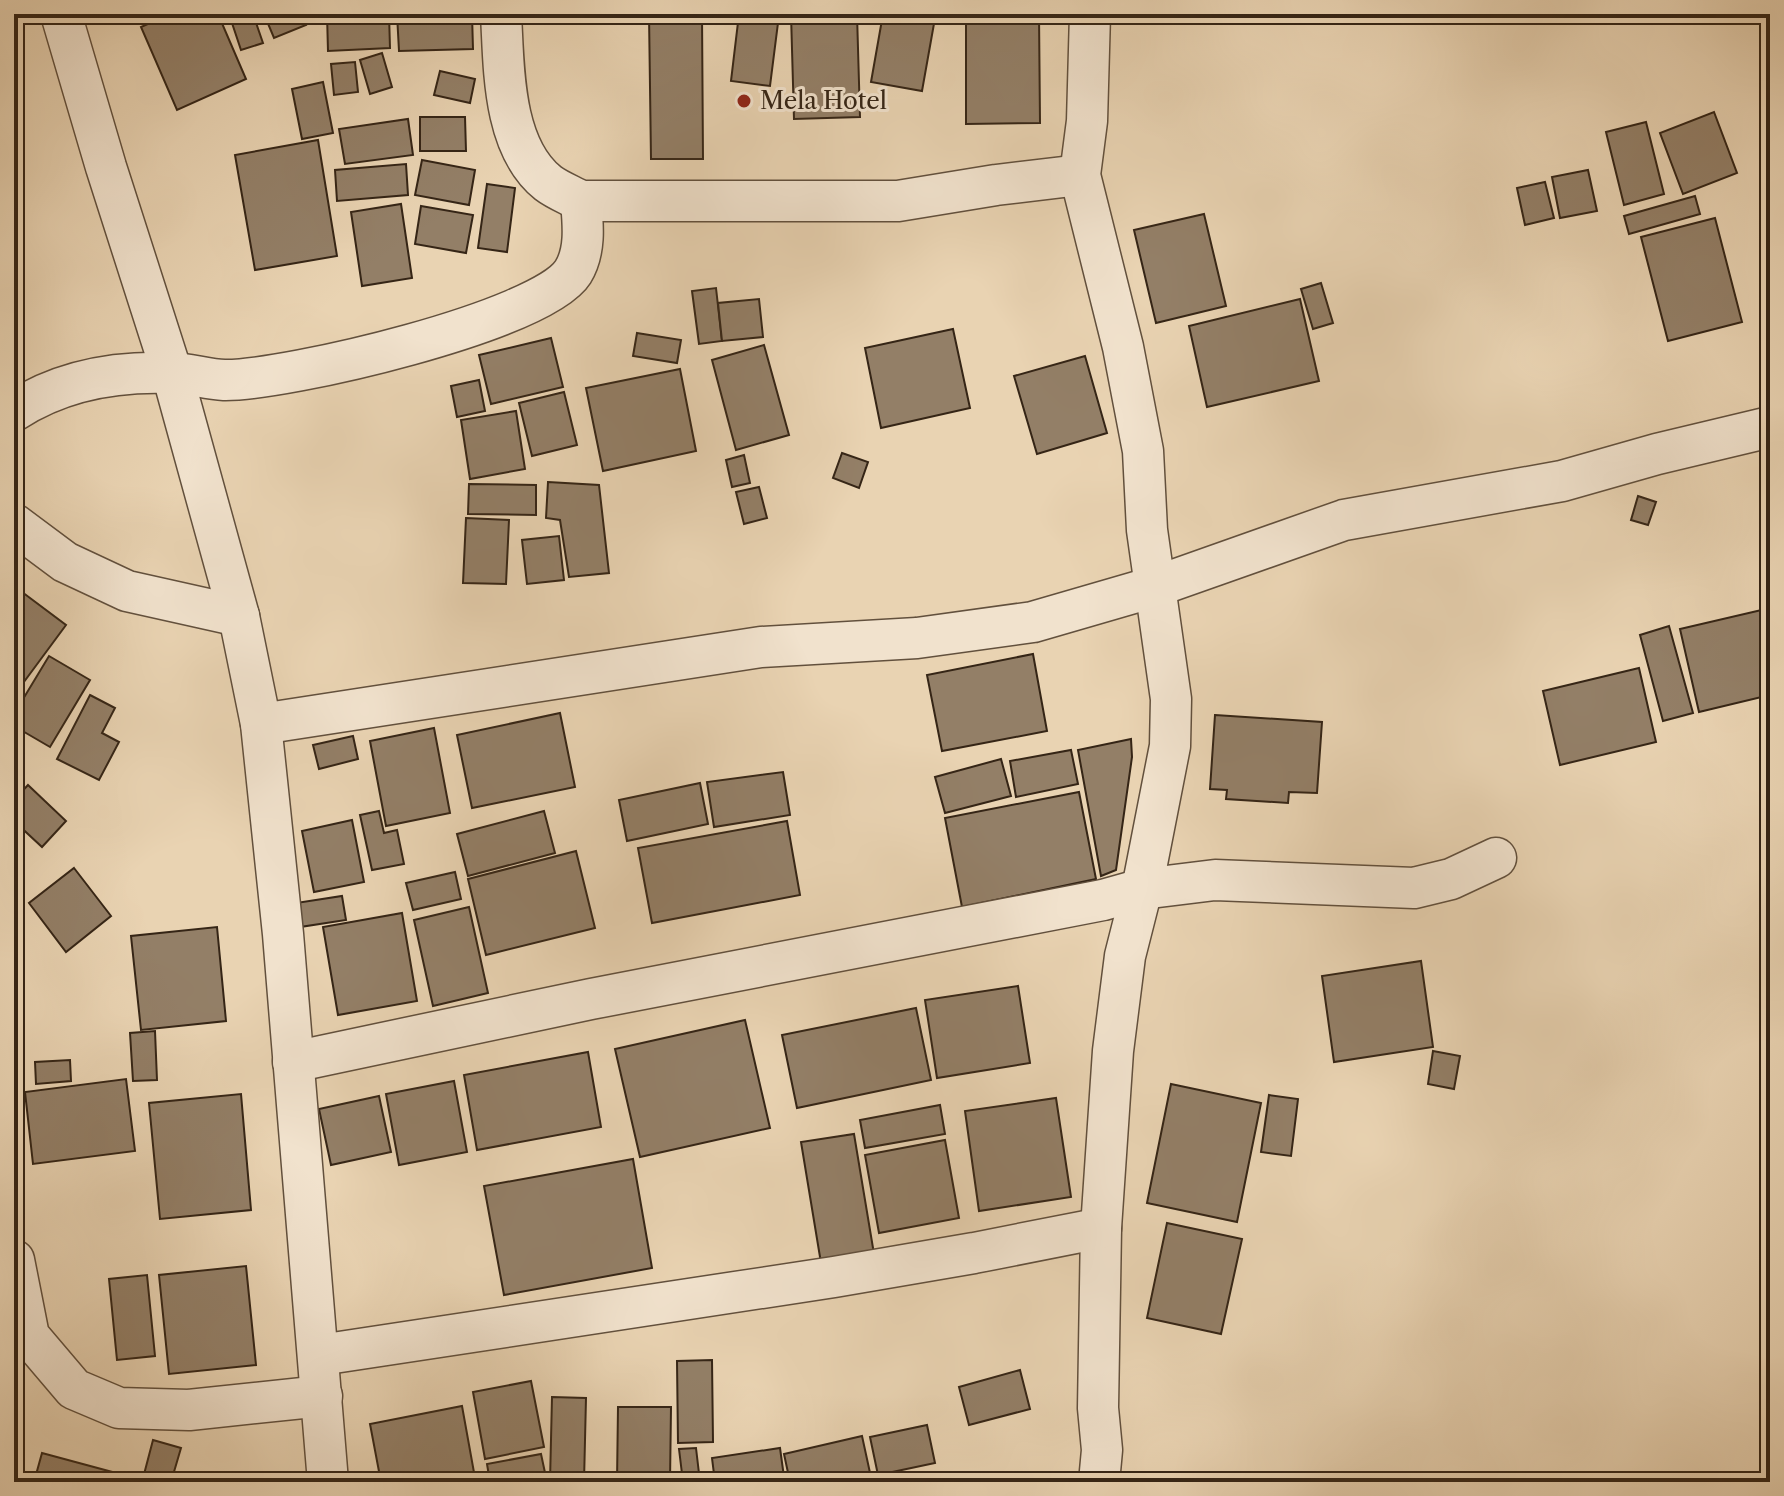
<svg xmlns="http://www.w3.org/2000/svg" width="1784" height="1496" font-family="'Libre Caslon Text',serif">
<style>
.building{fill:#937f67;stroke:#352516;stroke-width:2}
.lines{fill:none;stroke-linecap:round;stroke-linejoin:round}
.minor-casing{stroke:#62503d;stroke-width:43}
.minor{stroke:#f1e2cd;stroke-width:40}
.poi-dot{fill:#8f2418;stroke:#f1e2cd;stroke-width:3}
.labels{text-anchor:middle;stroke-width:6;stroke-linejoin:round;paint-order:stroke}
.poi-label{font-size:24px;fill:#352516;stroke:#f1e2cd;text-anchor:start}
</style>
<rect width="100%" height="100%" fill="#e9d3b2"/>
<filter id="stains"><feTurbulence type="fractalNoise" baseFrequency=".0025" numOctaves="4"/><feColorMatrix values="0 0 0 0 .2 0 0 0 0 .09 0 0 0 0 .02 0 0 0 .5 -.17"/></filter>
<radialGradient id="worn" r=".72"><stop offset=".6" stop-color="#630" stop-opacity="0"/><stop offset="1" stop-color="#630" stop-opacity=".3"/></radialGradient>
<!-- building -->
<g class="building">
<path d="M170,14H218L246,79L177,110L141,27Z"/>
<path d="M229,14H253L263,43L241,50Z"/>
<path d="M264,14H301L306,25L274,38Z"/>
<path d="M327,14H389L390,48L328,51Z"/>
<path d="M397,14H472L473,49L399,51Z"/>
<path d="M649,14H702L703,159H651Z"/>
<path d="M739,14L779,15L770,86L731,81Z"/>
<path d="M791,14H857L860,117L794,119Z"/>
<path d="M883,14H914L935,18L922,91L871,82Z"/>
<path d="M966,14H1039L1040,123L966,124Z"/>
<path d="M382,53L392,87L370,94L360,60Z"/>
<path d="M355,62L358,92L334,95L331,64Z"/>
<path d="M440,71L475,79L470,103L434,95Z"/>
<path d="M323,82L333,133L302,139L292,89Z"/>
<path d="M1714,112L1737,173L1683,194L1660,133Z"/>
<path d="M420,117H465L466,151H420Z"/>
<path d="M408,119L413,155L345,164L339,129Z"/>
<path d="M1646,122L1664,194L1624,205L1606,132Z"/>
<path d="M318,140L337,256L255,270L235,155Z"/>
<path d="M422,160L475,170L469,205L415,195Z"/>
<path d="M406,164L408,195L337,201L335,170Z"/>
<path d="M1588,170L1597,211L1560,218L1552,177Z"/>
<path d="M1545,182L1554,218L1525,225L1517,188Z"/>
<path d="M487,184L515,188L507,252L478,248Z"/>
<path d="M1695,196L1700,214L1629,234L1624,216Z"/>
<path d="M401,204L412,278L362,286L351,212Z"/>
<path d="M421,206L473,215L466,253L415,244Z"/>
<path d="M1204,214L1226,306L1156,323L1134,230Z"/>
<path d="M1715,218L1742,322L1668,341L1641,237Z"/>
<path d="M1321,283L1333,323L1313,329L1301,289Z"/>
<path d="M716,288L722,341L699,344L692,291Z"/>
<path d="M759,299L763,337L722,341L718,303Z"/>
<path d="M1300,299L1319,381L1207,407L1189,326Z"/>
<path d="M953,329L970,408L881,428L865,348Z"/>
<path d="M637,333L681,340L677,363L633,356Z"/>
<path d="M551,338L563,387L491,404L479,355Z"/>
<path d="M764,345L789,435L736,450L712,360Z"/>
<path d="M1085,356L1107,433L1037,454L1014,376Z"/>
<path d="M680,369L696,451L603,471L586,388Z"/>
<path d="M479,380L485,411L457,417L451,386Z"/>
<path d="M564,392L577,445L532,456L519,403Z"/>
<path d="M516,411L525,469L470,479L461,420Z"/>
<path d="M842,453L868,462L859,488L833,478Z"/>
<path d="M744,455L750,483L732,487L726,460Z"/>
<path d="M548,482L599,485L609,573L569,577L560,520L546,518Z"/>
<path d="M469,484L536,485V515L468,514Z"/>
<path d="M759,487L767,518L744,524L736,492Z"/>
<path d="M1638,496L1656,502L1648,525L1631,520Z"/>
<path d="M466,518L509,520L506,584L463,583Z"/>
<path d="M559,536L564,580L527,584L522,540Z"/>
<path d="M14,586L66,625L15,694L14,693Z"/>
<path d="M1770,608V695L1699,712L1680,629Z"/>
<path d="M1669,626L1693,713L1663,721L1640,635Z"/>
<path d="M1033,654L1047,731L942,751L927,675Z"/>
<path d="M49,656L90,680L50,747L14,726V714Z"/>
<path d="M1639,668L1656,742L1560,765L1543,691Z"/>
<path d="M90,695L115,708L102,733L119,742L99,780L57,759Z"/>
<path d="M560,713L575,787L472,808L457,735Z"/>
<path d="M1215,715L1322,722L1317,793L1289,792L1288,803L1226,799L1227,790L1210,789Z"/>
<path d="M434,728L450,813L386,826L370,741Z"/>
<path d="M353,736L358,759L319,769L313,745Z"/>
<path d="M1131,739L1132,757L1116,870L1101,876L1078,750Z"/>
<path d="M1071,750L1078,784L1016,797L1010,761Z"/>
<path d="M1001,759L1011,796L945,813L935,777Z"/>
<path d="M783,772L790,815L714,827L707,782Z"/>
<path d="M700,783L708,824L627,841L619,800Z"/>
<path d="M28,785L66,821L42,847L14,821V800Z"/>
<path d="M1079,792L1096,879L962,907L945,818Z"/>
<path d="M379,811L384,833L397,830L404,864L372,870L360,815Z"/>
<path d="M544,811L555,853L468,876L457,834Z"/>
<path d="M352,820L364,882L314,892L302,831Z"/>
<path d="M787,821L800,895L652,923L638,848Z"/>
<path d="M576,851L595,928L486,955L468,879Z"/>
<path d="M74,868L111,916L66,952L29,903Z"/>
<path d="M455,872L461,899L413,910L406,883Z"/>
<path d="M342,896L346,920L300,927L296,903Z"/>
<path d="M469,907L488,993L433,1006L414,920Z"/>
<path d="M402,913L417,1001L338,1015L323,927Z"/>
<path d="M217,927L226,1021L141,1030L131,936Z"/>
<path d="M1421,961L1433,1047L1334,1062L1322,976Z"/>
<path d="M1018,986L1030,1063L937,1078L925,1000Z"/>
<path d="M916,1008L931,1080L797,1108L782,1035Z"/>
<path d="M745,1020L770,1128L640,1157L615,1049Z"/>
<path d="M155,1031L157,1080L133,1081L130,1033Z"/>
<path d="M1433,1051L1460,1056L1454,1089L1428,1084Z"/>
<path d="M588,1052L601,1127L477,1150L464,1075Z"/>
<path d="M70,1060L71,1081L36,1084L35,1062Z"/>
<path d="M126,1079L135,1151L33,1164L25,1092Z"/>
<path d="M454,1081L467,1152L399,1165L386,1094Z"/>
<path d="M1171,1084L1261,1103L1237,1222L1147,1203Z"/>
<path d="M241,1094L251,1210L160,1219L149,1103Z"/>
<path d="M1269,1095L1298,1099L1291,1156L1261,1152Z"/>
<path d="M379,1096L391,1152L331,1165L319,1109Z"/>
<path d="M1056,1098L1071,1197L979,1211L965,1111Z"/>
<path d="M940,1105L945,1134L865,1148L860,1120Z"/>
<path d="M854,1134L874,1254L821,1263L801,1142Z"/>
<path d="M945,1140L959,1218L879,1233L865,1155Z"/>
<path d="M633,1159L652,1268L504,1295L484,1186Z"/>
<path d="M1167,1223L1242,1239L1221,1334L1147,1318Z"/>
<path d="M246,1266L256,1365L169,1374L159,1275Z"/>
<path d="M147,1275L155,1356L117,1360L109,1279Z"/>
<path d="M712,1360L713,1442L678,1443L677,1361Z"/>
<path d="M1020,1370L1030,1409L969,1425L959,1387Z"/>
<path d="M531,1381L544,1447L485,1459L473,1392Z"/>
<path d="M552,1397L586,1398L584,1482H550Z"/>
<path d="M462,1406L475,1478L453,1482H381L370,1424Z"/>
<path d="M618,1407H671L670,1482H617Z"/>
<path d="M927,1425L935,1463L878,1475L870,1437Z"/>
<path d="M862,1436L872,1482H790L784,1454Z"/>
<path d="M153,1440L181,1448L171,1482H142Z"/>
<path d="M696,1448L700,1482H683L679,1449Z"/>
<path d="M780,1448L784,1477L750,1482H715L712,1458Z"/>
<path d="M42,1453L131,1477L130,1482H34Z"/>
<path d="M541,1454L547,1482H490L487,1464Z"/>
</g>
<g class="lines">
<!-- minor casing -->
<g class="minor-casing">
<g id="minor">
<path d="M61,14L106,167L172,373L239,616L261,724L283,934L328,1482"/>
<path d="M501,14C504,67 502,146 548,183C557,190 570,195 581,201H898L996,185L1080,175"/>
<path d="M1090,14L1087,121L1080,175L1123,347L1143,451L1147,530L1171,699L1170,746L1142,889L1125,956L1113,1051L1101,1228L1098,1408L1102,1450L1099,1482"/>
<path d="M14,411C60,381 115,371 170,373C188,373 206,379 224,380C285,381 542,321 573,272C586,251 583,224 581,201"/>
<path d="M14,524L65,562L127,591L239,616"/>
<path d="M261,724L761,647L917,638L1033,622L1157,586L1344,520L1562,481L1657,454L1770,427"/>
<path d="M293,1062L591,999L1103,900L1142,889L1215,880L1414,888L1451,879L1496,858"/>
<path d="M14,1260L29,1336L74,1389L119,1408L189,1410L322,1396"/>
<path d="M320,1355L834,1277L974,1253L1101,1228"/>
</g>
</g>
<!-- minor -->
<use href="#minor" class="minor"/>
</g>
<!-- markers -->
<circle class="poi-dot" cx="744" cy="101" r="8"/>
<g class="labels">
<!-- poi labels -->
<g class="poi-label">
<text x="760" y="109">Mela Hotel</text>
</g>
</g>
<!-- margin -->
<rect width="1784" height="1496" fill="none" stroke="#e9d3b2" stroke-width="48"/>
<rect x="16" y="16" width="1752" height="1464" fill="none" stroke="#352516" stroke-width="4"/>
<rect x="24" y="24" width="1736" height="1448" fill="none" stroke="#352516" stroke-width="2"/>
<rect width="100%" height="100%" filter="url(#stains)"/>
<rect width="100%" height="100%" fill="url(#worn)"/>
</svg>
